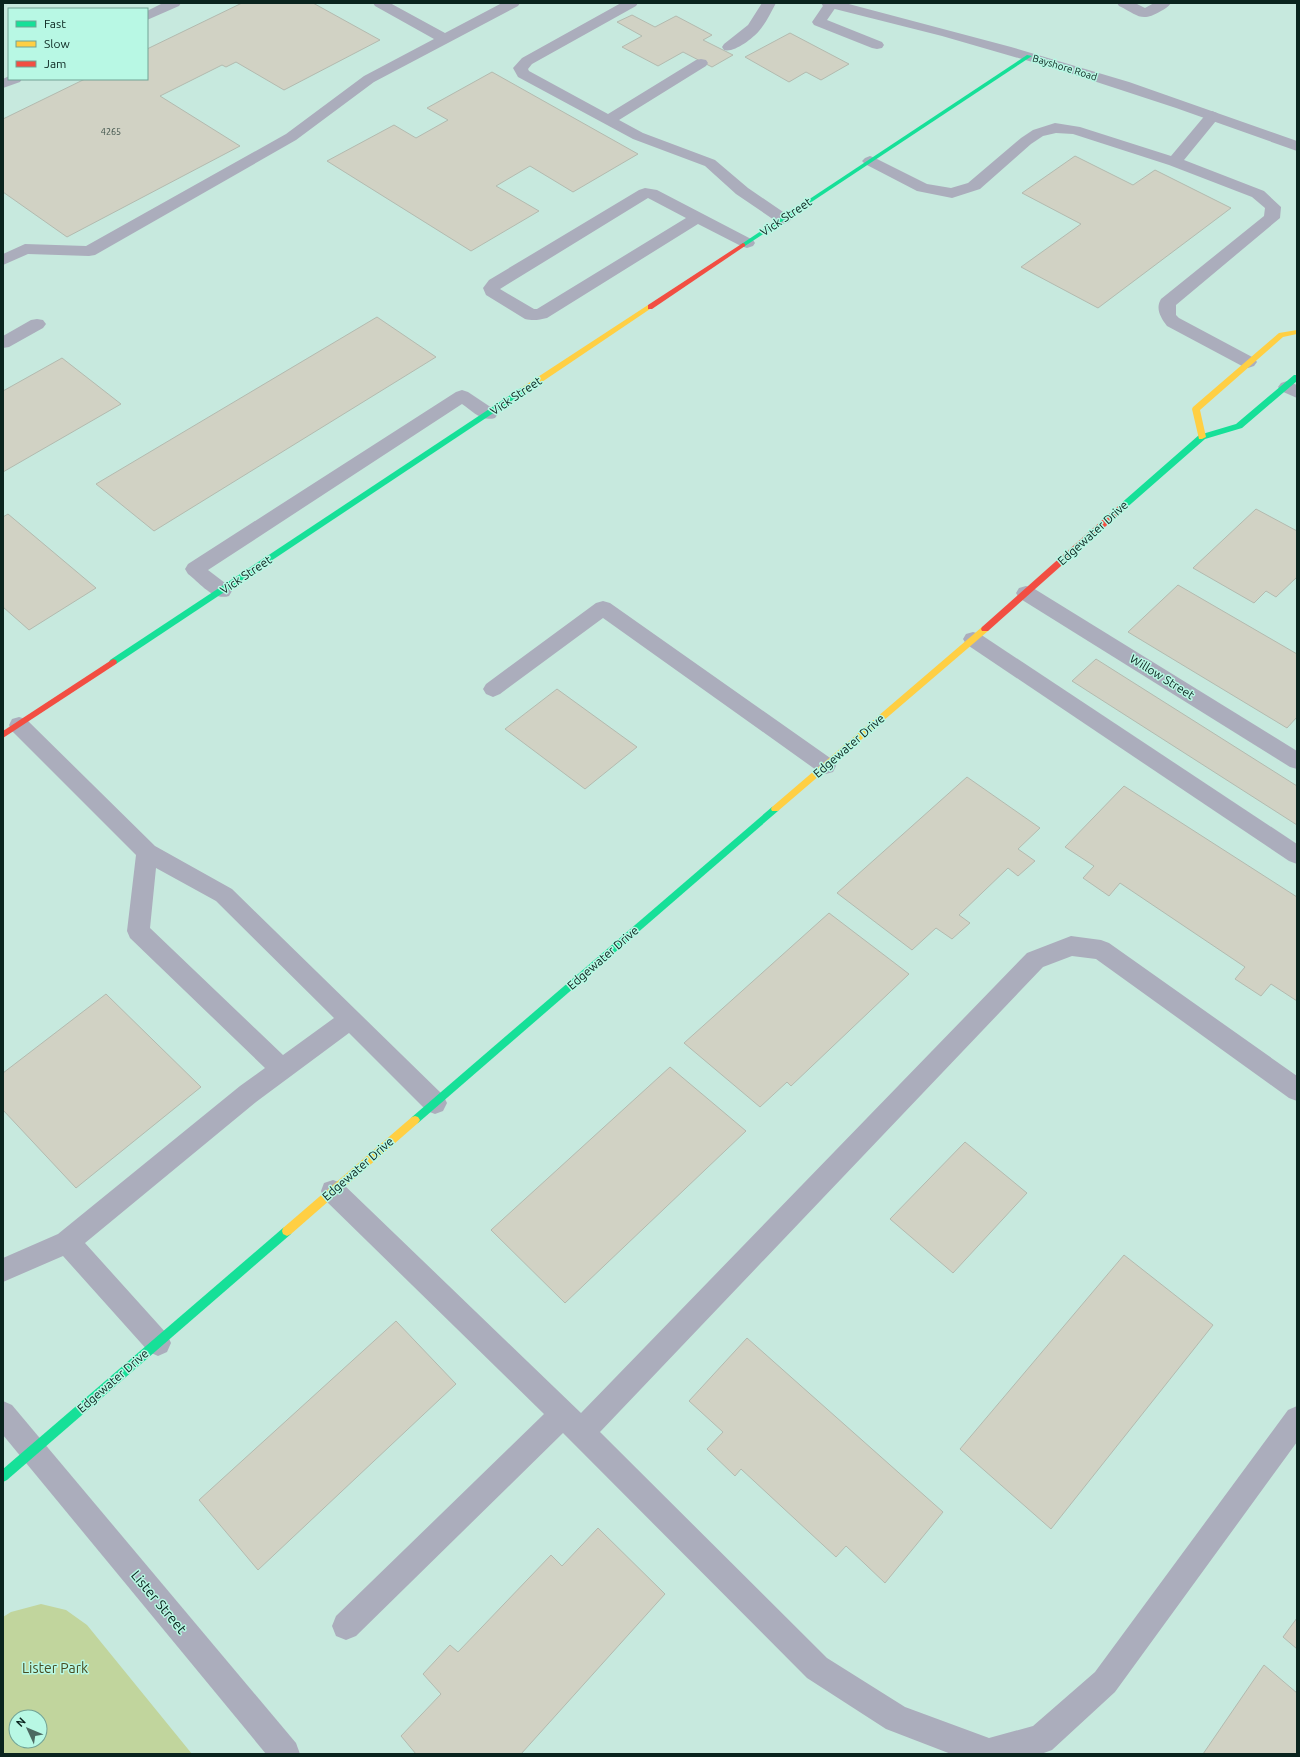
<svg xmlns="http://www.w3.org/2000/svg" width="1300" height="1757" font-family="Ubuntu,sans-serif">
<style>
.green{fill:#c1d59d;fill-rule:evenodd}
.building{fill:#d1d2c4;stroke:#b3baaf}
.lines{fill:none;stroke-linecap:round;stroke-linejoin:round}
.lane{fill:#abadbc;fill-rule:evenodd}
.street{fill:#abadbc;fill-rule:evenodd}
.fast{fill:#16e098;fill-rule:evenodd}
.slow{fill:#ffcf43;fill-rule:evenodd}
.jam{fill:#f24e42;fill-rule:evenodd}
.labels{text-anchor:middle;stroke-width:3;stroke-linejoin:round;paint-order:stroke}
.far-number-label{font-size:9px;fill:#3c5048}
.far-street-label{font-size:10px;fill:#0a241e;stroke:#b8f8e4}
.street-label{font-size:12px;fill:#0a241e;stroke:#b8f8e4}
.near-street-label{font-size:14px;fill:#0a241e;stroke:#b8f8e4}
.near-park-label{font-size:14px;fill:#484c21;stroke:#b8f8e4}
</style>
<rect width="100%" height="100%" fill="#c7e9de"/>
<!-- green -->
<path class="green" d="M41,1604L66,1610L87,1625L192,1754H3V1617L11,1612ZM16,1717H40V1741H16Z"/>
<!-- building -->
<g class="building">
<path d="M242,3H313L380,40L284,90L236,62L226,67L222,65L160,96L240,146L67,237L3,192V119L85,79H147V49Z"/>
<path d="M632,15L655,27L676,16L712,35L703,40L733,55L712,67L683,52L658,66L622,47L642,36L617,22Z"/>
<path d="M790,33L849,64L821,80L806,72L789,82L745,57Z"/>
<path d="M492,72L638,154L573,192L530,166L496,186L539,211L471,251L327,161L394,125L416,138L448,120L427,108Z"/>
<path d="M1075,156L1133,185L1155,170L1231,208L1098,308L1021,267L1081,224L1022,193Z"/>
<path d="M377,317L436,357L154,531L96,484Z"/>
<path d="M62,358L121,404L3,472V391Z"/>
<path d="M1256,509L1297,531V577L1276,597L1266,591L1254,603L1193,568Z"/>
<path d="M8,514L96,588L29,630L3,607V517Z"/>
<path d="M1178,585L1297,654V717L1287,728L1128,632Z"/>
<path d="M1096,659L1297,786V825L1072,681Z"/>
<path d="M557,689L637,747L585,789L505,729Z"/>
<path d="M967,777L1040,828L1018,849L1035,861L1018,876L1008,868L959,915L970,923L952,939L936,928L912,950L837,893Z"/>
<path d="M1124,786L1297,897V1001L1271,984L1261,996L1235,979L1245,967L1120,883L1109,896L1083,878L1094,866L1065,847Z"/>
<path d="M829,913L909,974L791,1086L787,1082L760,1107L684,1043Z"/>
<path d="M106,994L201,1087L76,1188L3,1110V1073Z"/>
<path d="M670,1067L746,1131L565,1303L491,1230Z"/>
<path d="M965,1142L1027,1193L953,1273L890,1219Z"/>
<path d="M1124,1255L1213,1325L1051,1529L960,1449Z"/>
<path d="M396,1321L456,1384L258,1570L199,1500Z"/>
<path d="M747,1338L943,1512L885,1583L846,1546L836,1557L741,1469L735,1476L707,1449L723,1432L689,1401Z"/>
<path d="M598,1528L665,1594L521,1754H416L401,1736L441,1694L423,1674L450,1645L458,1652L551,1555L562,1566Z"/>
<path d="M1297,1618V1649L1283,1637Z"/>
<path d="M1264,1665L1297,1693V1754H1203Z"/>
</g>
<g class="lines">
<!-- lane -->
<g class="lane">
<path d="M163,3H181L179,6L147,20V11Z"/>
<path d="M373,3H390L445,33L502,3H520L518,6L374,82L296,140L95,255L89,256L28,254L3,265V254L25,244L86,246L286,134L364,76L434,39L375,6Z"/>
<path d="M621,3H638L636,6L532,64L528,69L529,71L608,114L696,60L701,59L706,60L708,63L706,66L619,120L643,133L715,160L748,188L789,216L791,219L789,222L783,224L777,222L736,194L705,166L633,139L518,77L513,68L522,58Z"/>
<path d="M762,3H776C771,12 766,23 759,31C752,39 734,53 724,50L722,47L724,44L748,25Z"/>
<path d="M825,3L838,4L827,20L882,42L884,45L882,48L877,49L872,48L814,25L812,22Z"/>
<path d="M1117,3H1135L1145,8L1154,3H1171C1168,7 1165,9 1161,11C1141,23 1138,15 1119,6Z"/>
<path d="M9,76V79H22L20,82L3,88V79Z"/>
<path d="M1212,111L1217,113L1220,116L1184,160L1264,191L1281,207L1280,218L1176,305V315L1179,318L1254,358L1257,362L1254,366L1248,368L1242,366L1167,326C1161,318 1155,309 1161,299L1264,216L1265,208L1252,197L1169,165L1073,134L1056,133L1043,136L1031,144L980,189L952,198L917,191L865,164L862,161L865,158L870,156L875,158L927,184L951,188L968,183L1021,138L1033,130L1055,123L1080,127L1171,156L1207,113Z"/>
<path d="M645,188L657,190L753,240L755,243L753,246L747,248L741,246L698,224L547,318C539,320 533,321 525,319L486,295L483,288L489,280L639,190ZM648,198L686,218L537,309H534L500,289Z"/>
<path d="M37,319L43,320L46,324L43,328L9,347L3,348V336L31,320Z"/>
<path d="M1287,381L1297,385V398L1281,391L1278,387L1281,383Z"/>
<path d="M462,390L468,392L495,410L498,414L495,418C482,422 472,411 462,404L208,570L229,586L232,591L229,596C213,601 200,583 188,574L185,569L188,564L456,392Z"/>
<path d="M603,601L610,603L833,760L836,766L833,772L826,774L819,772L603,618L500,694L493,697L486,694L483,689L486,684L596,603Z"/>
<path d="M973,632L980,634L1297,844V864L1289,861L966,644L963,639L966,634Z"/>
<path d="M19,717L26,719L155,846L232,889L443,1095L447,1103L443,1111L435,1114L427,1111L349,1033L256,1102L85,1243L167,1334L171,1343L167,1352L158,1356L149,1352L63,1256L3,1282V1258L58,1234L240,1086L265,1068L130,938L127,931L136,855L12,731L9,725L12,719ZM156,868L216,901L334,1018L283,1055L150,928Z"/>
<path d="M1071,936L1101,940L1109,943L1297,1076V1101L1289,1098L1096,959L1072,956L1043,967L600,1432L827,1658L905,1707L989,1738L1033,1726L1095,1672L1288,1410L1297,1406V1442L1115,1692L1052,1750L1041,1754H951L886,1729L807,1678L563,1433L356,1636L346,1640L336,1636L332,1626L336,1616L544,1414L324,1199L321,1191L324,1183L333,1180L342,1183L581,1413L1027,953Z"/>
</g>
<!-- street -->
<g class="street">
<path d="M821,3H845L1011,47L1129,82L1297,141V151L1176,108L1060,70L942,36L823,6Z"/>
<path d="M1026,586L1033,588L1297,751V769L1290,767L1019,598L1016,593L1019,588Z"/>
<path d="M3,1401L12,1405L296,1743L300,1754H266L3,1435Z"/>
</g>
<!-- fast -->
<g class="fast">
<path d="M1027,55L1032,56L745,246L743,247L740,245Z"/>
<path d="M1294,375H1297V381L1242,428L1205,439L1124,510H1118V506L1199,435L1236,424Z"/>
<path d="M521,388H524L528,390L116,664H110L109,662L110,660Z"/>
<path d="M775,806L778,807L779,809L778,811L418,1123L415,1124L412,1123L410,1120L412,1117L772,807Z"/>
<path d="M287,1226L291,1228L292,1231L291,1234L7,1480L3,1482V1469L283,1228Z"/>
</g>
<!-- slow -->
<g class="slow">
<path d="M648,305H650L653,307L527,392H521V388Z"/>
<path d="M1297,330V334L1283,337L1200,410L1206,437L1202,439H1199L1192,409L1193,407L1279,333Z"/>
<path d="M985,626L988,627L989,629L988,631L778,811H772L771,809L772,807L982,627Z"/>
<path d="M415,1116L418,1117L420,1120L418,1123L291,1234L287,1236L283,1234L282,1231L283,1228L412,1117Z"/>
</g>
<!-- jam -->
<g class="jam">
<path d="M743,243L745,244V246L652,309H648V305Z"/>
<path d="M1121,505L1125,508L1124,510L988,631H982L981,629L982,627L1118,506Z"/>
<path d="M113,659L116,660L117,662L116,664L3,738V731Z"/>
</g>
</g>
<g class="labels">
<!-- far-number labels -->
<g class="far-number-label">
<text x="111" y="135">4265</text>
</g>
<!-- far-street labels -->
<g class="far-street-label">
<text transform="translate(1065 67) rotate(17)" y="4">Bayshore Road</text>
</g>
<!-- street labels -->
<g class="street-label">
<text transform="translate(786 217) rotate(-34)" y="4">Vick Street</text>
<text transform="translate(516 396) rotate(-34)" y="4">Vick Street</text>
<text transform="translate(1093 533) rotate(-42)" y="4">Edgewater Drive</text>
<text transform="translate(246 575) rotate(-34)" y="4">Vick Street</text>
<text transform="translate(1162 677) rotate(32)" y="4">Willow Street</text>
<text transform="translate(849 746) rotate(-41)" y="4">Edgewater Drive</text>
<text transform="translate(603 958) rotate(-41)" y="4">Edgewater Drive</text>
<text transform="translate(358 1169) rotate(-41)" y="4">Edgewater Drive</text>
<text transform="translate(113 1381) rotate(-41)" y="4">Edgewater Drive</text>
</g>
<!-- near-street labels -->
<g class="near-street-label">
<text transform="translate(159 1602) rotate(50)" y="5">Lister Street</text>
</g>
<!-- near-park labels -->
<g class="near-park-label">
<text x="55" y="1673">Lister Park</text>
</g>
</g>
<!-- border -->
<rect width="1300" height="1757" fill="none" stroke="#0a241e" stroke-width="8"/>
<!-- legend -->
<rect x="8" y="8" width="140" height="72" fill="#b8f8e4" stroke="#72a395"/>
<rect x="16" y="21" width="20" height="6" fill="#16e098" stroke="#72a395"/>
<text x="44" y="28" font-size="12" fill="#0a241e">Fast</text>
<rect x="16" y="41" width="20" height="6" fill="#ffcf43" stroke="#72a395"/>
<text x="44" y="48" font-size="12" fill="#0a241e">Slow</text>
<rect x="16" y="61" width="20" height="6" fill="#f24e42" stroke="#72a395"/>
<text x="44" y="68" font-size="12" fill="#0a241e">Jam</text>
<!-- north arrow -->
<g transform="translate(28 1729) rotate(314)"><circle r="19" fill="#b8f8e4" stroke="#72a395"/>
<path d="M0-3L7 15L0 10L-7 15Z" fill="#4c6961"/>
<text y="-6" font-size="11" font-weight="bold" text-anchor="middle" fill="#0a241e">N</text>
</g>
</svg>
